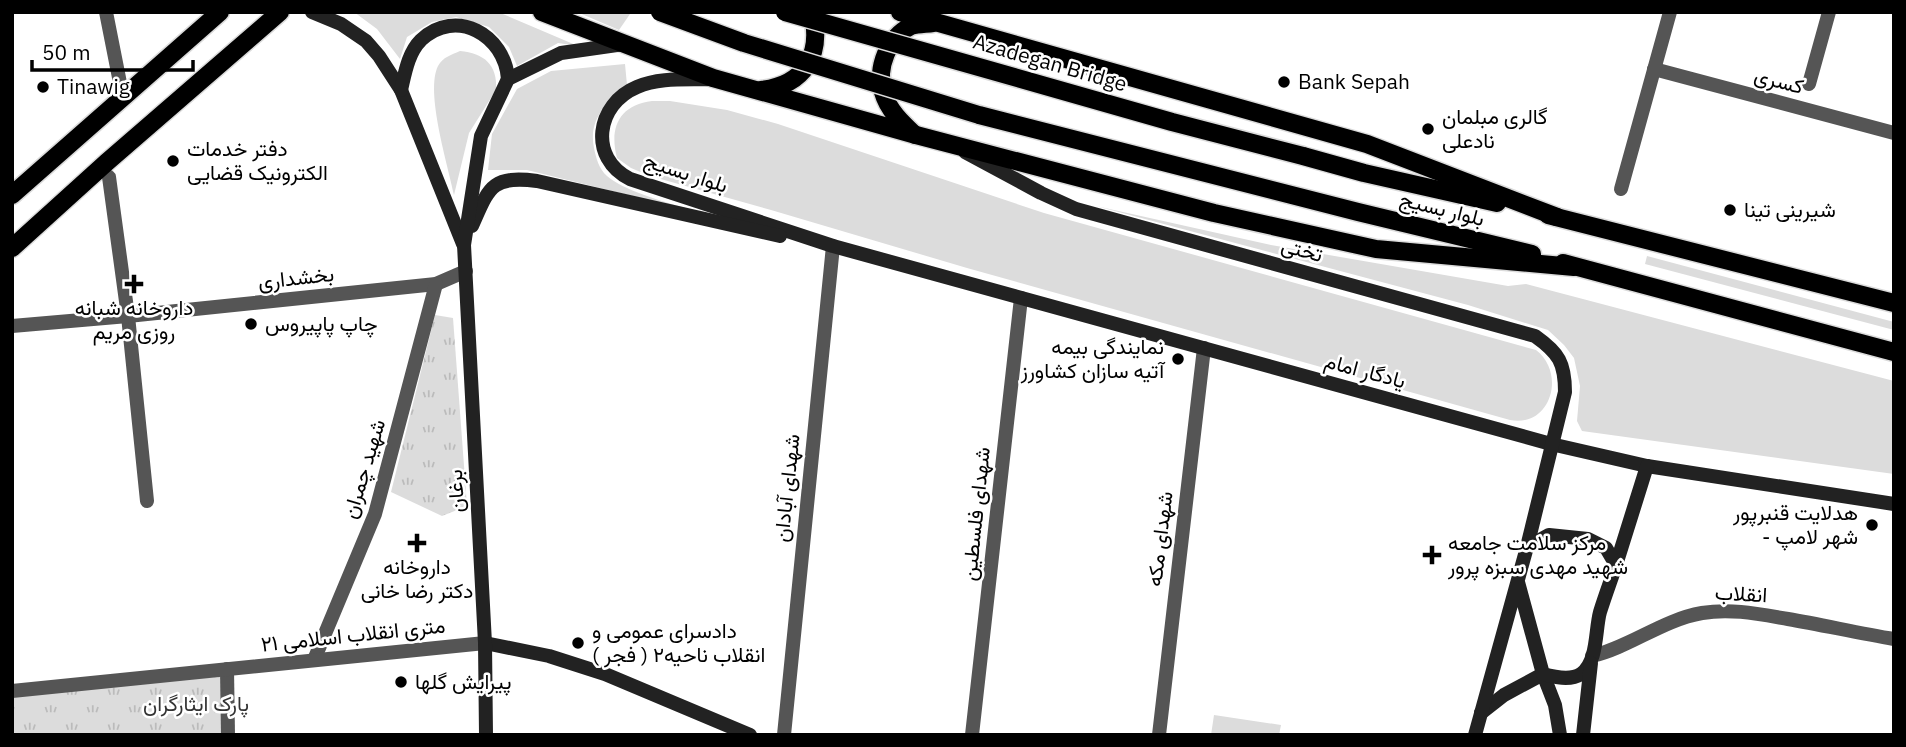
<svg xmlns="http://www.w3.org/2000/svg" width="1906" height="747" font-family="'IBM Plex Sans',Vazirmatn,sans-serif">
<style>
.green{fill:#dcdcdc}
.park{fill:url(#park-tufts)}
.lines{fill:none;stroke-linecap:round;stroke-linejoin:round}
.primary-casing{stroke:#dbdbdb;stroke-width:21}
.street{stroke:#555;stroke-width:14}
.secondary{stroke:#222;stroke-width:14}
.primary{stroke:#000;stroke-width:18}
.primary-bridge-casing{stroke:#dbdbdb;stroke-width:21;stroke-linecap:butt}
.primary-bridge{stroke:#000;stroke-width:18}
.poi-dot{fill:#000;stroke:#fff;stroke-width:2.5}
.labels{text-anchor:middle;stroke-width:5;stroke-linejoin:round;paint-order:stroke}
.street-label{font-size:21px;fill:#000;stroke:#fff}
.poi-label{font-size:21px;fill:#000;stroke:#fff;text-anchor:start}
.park-label{font-size:21px;fill:#333;stroke:#fff}
</style>
<defs>
<pattern id="park-tufts" width="24" height="20" patternUnits="userSpaceOnUse" patternTransform="scale(1.75)"><rect width="24" height="20" fill="#dcdcdc"/><path d="M3 7l-1-3M5 7V3M7 7l1-3M15 17l-1-3M17 17v-4M19 17l1-3" fill="none" stroke="#bbb"/></pattern>
</defs>
<rect width="100%" height="100%" fill="#fff"/>
<!-- green -->
<g class="green">
<path d="M354,12H498L578,46L558,43L517,66L509,47L489,27L456,17L432,22L407,37L400,59L377,29Z"/>
<path d="M577,12H627L630,14L619,30Z"/>
<path d="M460,51C484,53 498,65 496,90L469,133L454,195C448,165 425,92 438,66C443,57 451,55 460,51Z"/>
<path d="M625,64L627,85C607,102 588,119 594,148C596,158 599,169 607,176C632,198 716,215 750,225L527,170H488L492,134L517,89L551,71Z"/>
<path d="M652,101H670L727,110L778,124L1044,213L1536,350C1567,374 1550,428 1510,420L967,268L771,210L650,176L631,168L617,158C609,128 619,105 652,101Z"/>
<path d="M1096,206L1271,245L1508,286L1526,284L1894,381V474L1582,431L1577,421L1580,386L1574,358L1564,345L1548,330L1468,305Z"/>
<path d="M1647,256L1894,322V330L1645,264Z"/>
<path d="M1214,715L1281,725L1279,735H1211Z"/>
</g>
<!-- park -->
<g class="park">
<path d="M435,315L453,318L467,506L442,516L391,492Z"/>
<path d="M227,669L228,735H12V691Z"/>
</g>
<g class="lines">
<!-- primary casing -->
<g class="primary-casing">
<g id="primary">
<path d="M542,12L713,78L916,135L1214,213L1376,249L1574,267"/>
<path d="M900,12L1367,144L1557,217"/>
<path d="M761,90C805,85 823,54 812,12"/>
<path d="M979,115L1358,212L1532,254"/>
<path d="M915,135C902,123 888,110 883,92C876,68 888,37 911,26C917,24 926,24 933,23"/>
<path d="M1303,156L1364,173L1497,203"/>
<path d="M12,195L220,12"/>
<path d="M1548,215L1894,303"/>
<path d="M12,248L107,162L280,12"/>
<path d="M1563,263L1894,352"/>
</g>
</g>
<!-- street -->
<g class="street">
<path d="M106,12L123,98"/>
<path d="M1654,69L1894,133"/>
<path d="M1809,84L1829,12"/>
<path d="M109,177L128,316L147,501"/>
<path d="M1621,189L1670,12"/>
<path d="M12,326L128,316L436,284L466,271"/>
<path d="M1592,656C1630,647 1662,620 1702,613C1731,608 1759,614 1788,619C1823,625 1858,633 1894,639"/>
<path d="M314,660L375,514L436,284"/>
<path d="M227,669L228,735"/>
<path d="M12,691L485,643"/>
<path d="M784,735L833,246"/>
<path d="M972,735L1021,298"/>
<path d="M1159,735L1204,348"/>
</g>
<!-- secondary -->
<g class="secondary">
<path d="M312,12L341,24L366,41L379,56L401,90L463,244"/>
<path d="M712,79C687,80 660,77 637,87C596,104 588,158 630,179L833,246L1551,444L1647,466L1894,504"/>
<path d="M401,90C405,73 408,53 421,40C456,7 505,35 508,79"/>
<path d="M965,152L1041,193L1076,209L1535,336C1559,353 1565,363 1565,392L1527,547"/>
<path d="M472,226C489,188 491,175 537,181L780,236"/>
<path d="M1616,565L1647,466"/>
<path d="M485,643L549,656L605,674L750,735"/>
<path d="M1481,713L1504,695L1543,674L1555,705L1560,735"/>
<path d="M486,735L485,643L464,245L481,136L508,79L561,53L624,44"/>
<path d="M1475,735L1527,547L1549,535L1588,539L1606,548L1616,565C1611,580 1605,596 1600,612C1595,630 1598,662 1581,674C1570,681 1554,677 1543,674L1518,582"/>
<path d="M1583,735L1591,663"/>
</g>
<!-- primary -->
<use href="#primary" class="primary"/>
<!-- primary-bridge casing -->
<g class="primary-bridge-casing">
<g id="primary-bridge">
<path d="M660,12L744,43L979,115"/>
<path d="M785,12L1172,122L1303,156"/>
</g>
</g>
<!-- primary-bridge -->
<use href="#primary-bridge" class="primary-bridge"/>
</g>
<!-- markers -->
<g class="poi-dot">
<circle cx="1284" cy="82" r="7"/>
<circle cx="43" cy="87" r="7"/>
<circle cx="1428" cy="129" r="7"/>
<circle cx="173" cy="161" r="7"/>
<circle cx="1730" cy="210" r="7"/>
<path d="M130.5 273.5h7v7h7v7h-7v7h-7v-7h-7v-7h7z"/>
<circle cx="251" cy="324" r="7"/>
<circle cx="1178" cy="359" r="7"/>
<circle cx="1872" cy="525" r="7"/>
<path d="M413.5 532.5h7v7h7v7h-7v7h-7v-7h-7v-7h7z"/>
<path d="M1428.5 544.5h7v7h7v7h-7v7h-7v-7h-7v-7h7z"/>
<circle cx="578" cy="643" r="7"/>
<circle cx="401" cy="682" r="7"/>
</g>
<g class="labels">
<!-- street labels -->
<g class="street-label">
<text transform="translate(1050 63) rotate(16)" y="7">Azadegan Bridge</text>
<text transform="translate(1779 81) rotate(15)" y="7">کسری</text>
<text transform="translate(686 173) rotate(18)" y="7">بلوار بسیج</text>
<text transform="translate(1442 209) rotate(14)" y="7">بلوار بسیج</text>
<text transform="translate(1302 250) rotate(15)" y="7">تختی</text>
<text transform="translate(296 278) rotate(-6)" y="7">بخشداری</text>
<text transform="translate(1365 371) rotate(15)" y="7">یادگار امام</text>
<text transform="translate(364 469) rotate(-73)" y="7">شهید چمران</text>
<text transform="translate(787 488) rotate(-84)" y="7">شهدای آبادان</text>
<text transform="translate(456 491) rotate(-93)" y="7">برغان</text>
<text transform="translate(976 514) rotate(-84)" y="7">شهدای فلسطین</text>
<text transform="translate(1160 539) rotate(-83)" y="7">شهدای مکه</text>
<text transform="translate(1741 594) rotate(3)" y="7">انقلاب</text>
<text transform="translate(353 635) rotate(-6)" y="7">۲۱ متری انقلاب اسلامی</text>
</g>
<!-- poi labels -->
<g class="poi-label">
<text x="1298" y="89">Bank Sepah</text>
<text x="57" y="94">Tinawig</text>
<text x="1442" y="124">گالری مبلمان<tspan x="1442" dy="24">نادعلی</tspan></text>
<text x="187" y="156">دفتر خدمات<tspan x="187" dy="24">الکترونیک قضایی</tspan></text>
<text x="1744" y="217">شیرینی تینا</text>
<text x="134" y="315" text-anchor="middle">داروخانه شبانه<tspan x="134" dy="24">روزی مریم</tspan></text>
<text x="265" y="331">چاپ پاپیروس</text>
<text x="1164" y="354" text-anchor="end">نمایندگی بیمه<tspan x="1164" dy="24">آتیه سازان کشاورز</tspan></text>
<text x="1858" y="520" text-anchor="end">هدلایت قنبرپور<tspan x="1858" dy="24">- شهر لامپ</tspan></text>
<text x="1448" y="550">مرکز سلامت جامعه<tspan x="1448" dy="24">شهید مهدی سبزه پرور</tspan></text>
<text x="417" y="574" text-anchor="middle">داروخانه<tspan x="417" dy="24">دکتر رضا خانی</tspan></text>
<text x="592" y="638">دادسرای عمومی و<tspan x="592" dy="24">انقلاب ناحیه۲ ( فجر )</tspan></text>
<text x="415" y="689">پیرایش گلها</text>
</g>
<!-- park labels -->
<g class="park-label">
<text x="196" y="711">پارک ایثارگران</text>
</g>
</g>
<!-- border -->
<rect width="1906" height="747" fill="none" stroke="#000000" stroke-width="28"/>
<!-- scale -->
<path d="M32 60v10h161v-10" fill="none" stroke="#000000" stroke-width="3.5"/>
<text x="42" y="60" font-size="21" fill="#000000" stroke="#ffffff" stroke-width="5" paint-order="stroke">50 m</text>
</svg>
